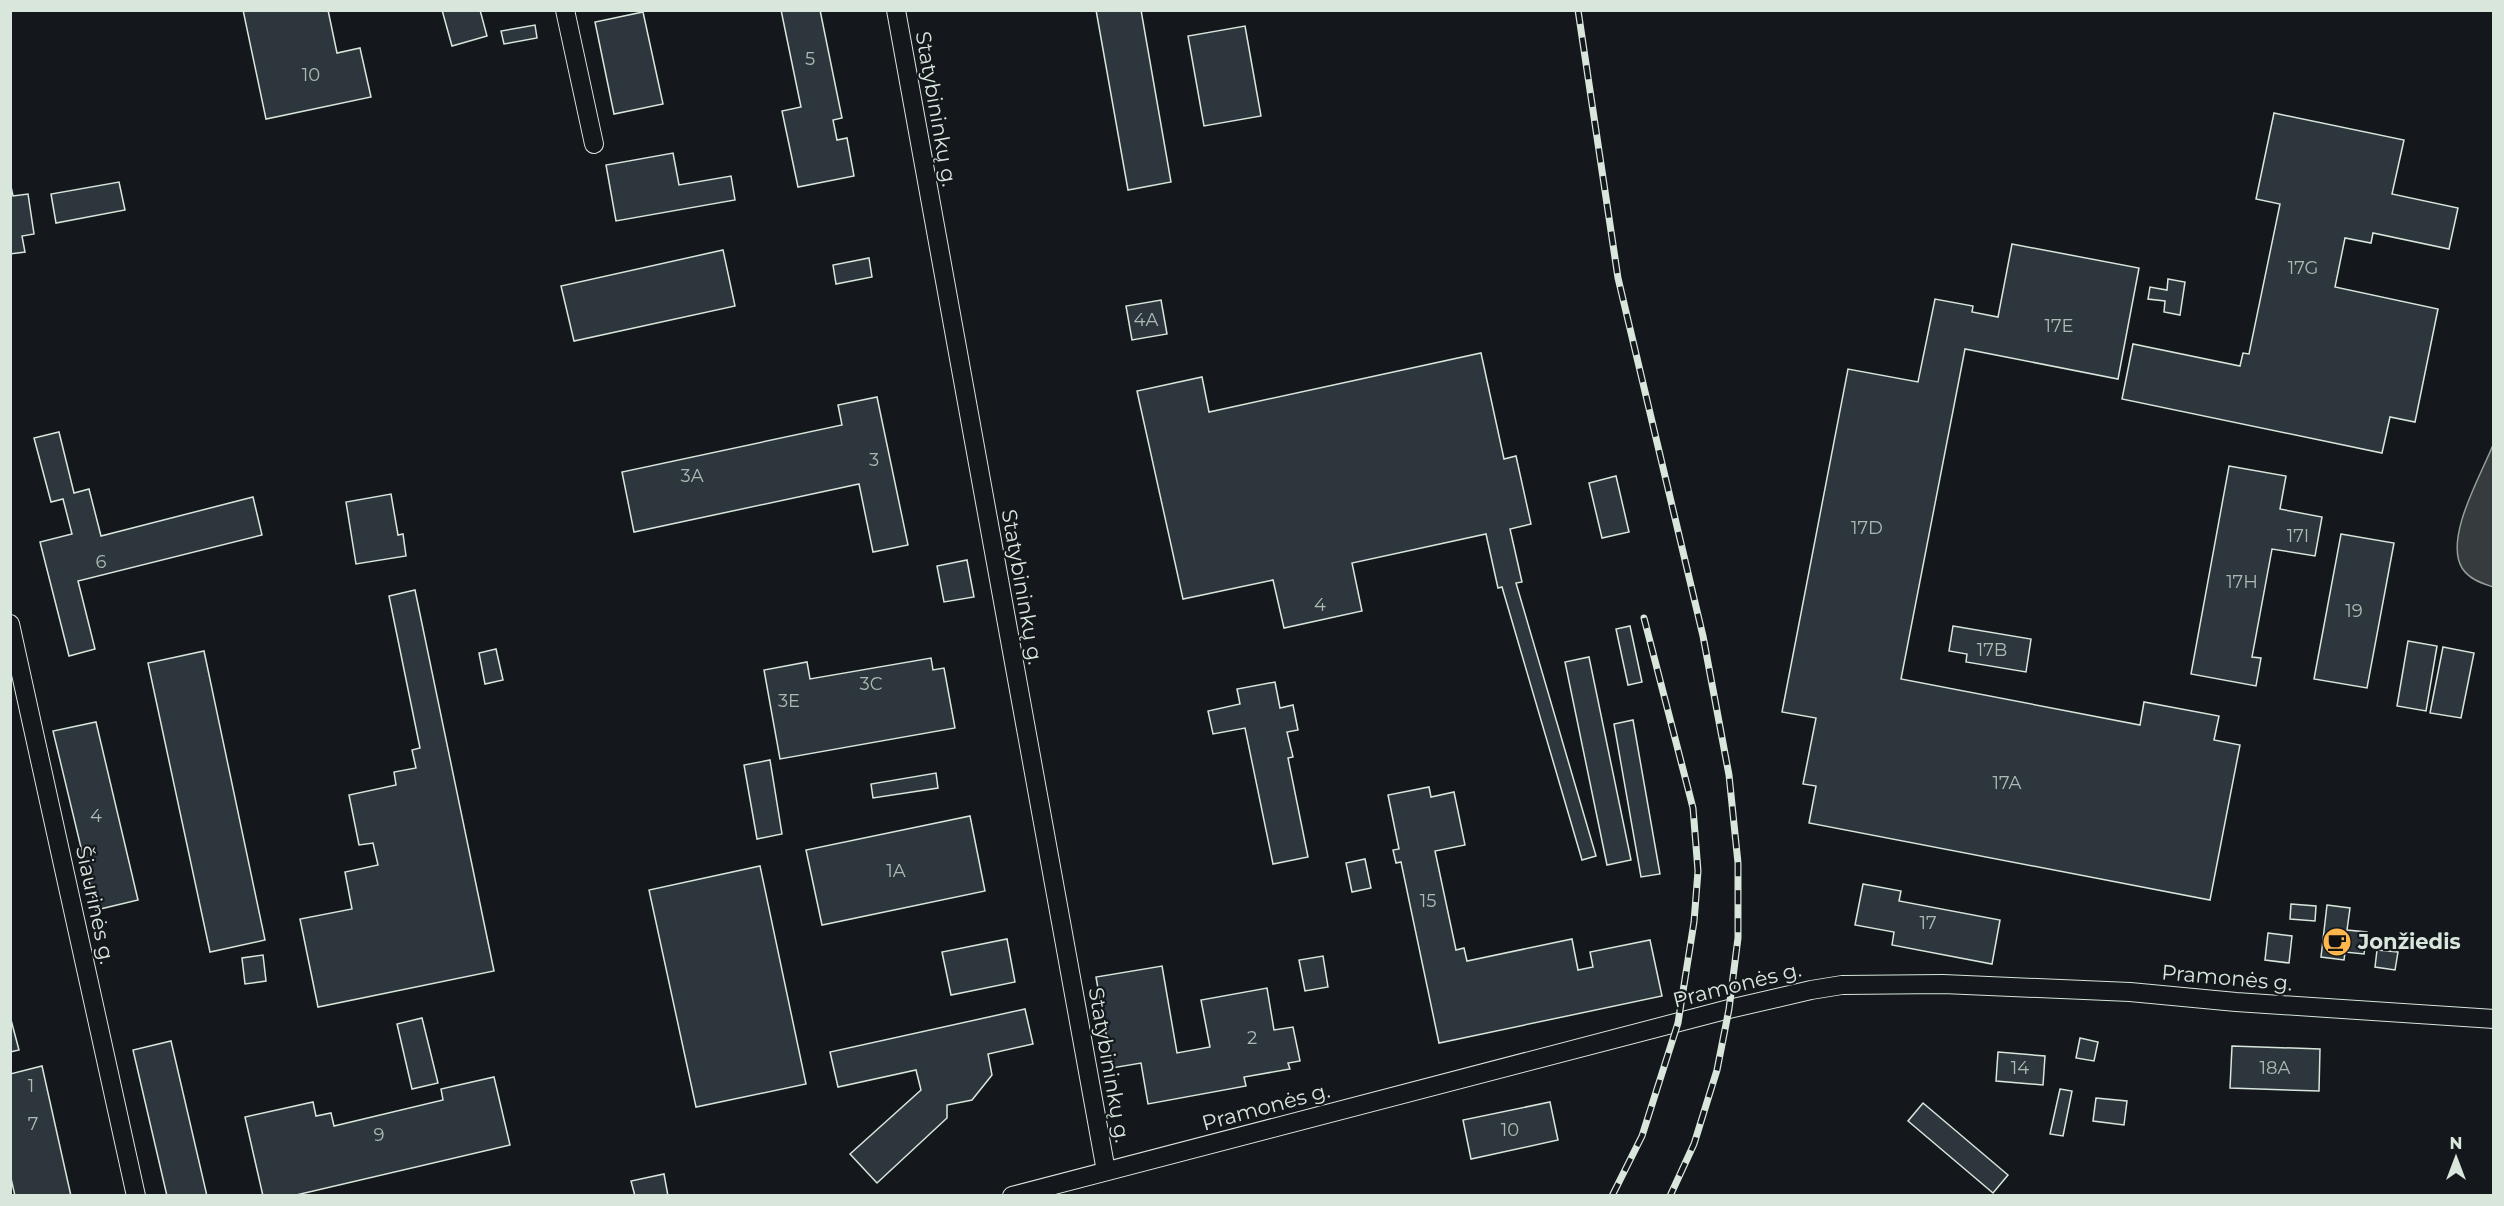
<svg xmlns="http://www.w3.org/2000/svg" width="2504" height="1206" font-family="Montserrat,sans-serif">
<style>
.water{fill:#363b3e;stroke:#939e99;stroke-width:1.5}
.building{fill:#2c363c;stroke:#d8e6dc;stroke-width:1.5}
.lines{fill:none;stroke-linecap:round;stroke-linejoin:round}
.street-casing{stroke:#d8e6dc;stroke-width:20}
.street{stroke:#14181c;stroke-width:18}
.rail-casing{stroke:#d8e6dc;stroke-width:7}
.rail{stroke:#14181c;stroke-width:4.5;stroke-dasharray:14;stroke-linecap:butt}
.labels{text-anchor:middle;stroke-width:4.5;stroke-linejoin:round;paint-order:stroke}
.number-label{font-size:18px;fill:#adbab4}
.street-label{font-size:21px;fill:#d8e6dc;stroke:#14181c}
.poi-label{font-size:21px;font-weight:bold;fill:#d8e6dc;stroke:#14181c;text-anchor:start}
</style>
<rect width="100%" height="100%" fill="#14181c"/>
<!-- water -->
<path class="water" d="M2493,445V587C2482,583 2470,580 2462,568C2444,538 2481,475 2493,445Z"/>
<!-- building -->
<g class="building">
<path d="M243,10H328L337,53L360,48L371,97L266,119Z"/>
<path d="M442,10H480L487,36L452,46Z"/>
<path d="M781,10H820L842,118L833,120L837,140L847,138L854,176L798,187L782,111L801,107Z"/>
<path d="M1096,10H1141L1171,182L1128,190Z"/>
<path d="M643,12L663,104L614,114L595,22Z"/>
<path d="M535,25L537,38L504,44L501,31Z"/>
<path d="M1245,26L1261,116L1204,126L1188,36Z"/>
<path d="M2274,113L2404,140L2392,194L2458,208L2449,249L2373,233L2371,243L2345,238L2335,287L2438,309L2415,422L2390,417L2382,453L2122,399L2133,344L2240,366L2243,353L2249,354L2280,204L2256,199Z"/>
<path d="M673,153L679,185L731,176L735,200L616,221L606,165Z"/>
<path d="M10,182L13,196L28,194L34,234L22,236L25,252L10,254Z"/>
<path d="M119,182L125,210L56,223L51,194Z"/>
<path d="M2012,244L2139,268L2118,379L1965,349L1901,679L2140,725L2144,702L2219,716L2214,740L2240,745L2210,900L1809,823L1816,786L1803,784L1816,718L1782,712L1848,369L1918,382L1935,299L1973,306L1972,312L1998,317Z"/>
<path d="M723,250L735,306L574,341L561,286Z"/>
<path d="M869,258L872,277L836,284L833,265Z"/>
<path d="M2168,279L2185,282L2180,315L2164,312L2165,301L2148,299L2150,287L2167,290Z"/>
<path d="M1161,300L1167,334L1132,340L1126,306Z"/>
<path d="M1481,353L1504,459L1516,456L1531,524L1510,529L1522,582L1516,583L1596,856L1582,860L1502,587L1498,588L1486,534L1352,563L1362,611L1284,628L1273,580L1183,599L1137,391L1202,377L1209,412Z"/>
<path d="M877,397L908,545L873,552L859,484L634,532L622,472L842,425L838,405Z"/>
<path d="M59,432L74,493L89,489L101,536L253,497L262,535L78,581L95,649L69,656L40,542L72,534L63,499L51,502L34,438Z"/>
<path d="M2229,466L2286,476L2280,509L2322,517L2315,556L2272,549L2252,657L2261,658L2256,686L2191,674Z"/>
<path d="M1616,476L1629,532L1602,538L1589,483Z"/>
<path d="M391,494L398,535L403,534L406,556L356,564L346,502Z"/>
<path d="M2341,534L2394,543L2367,688L2314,679Z"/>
<path d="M967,560L974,597L944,602L937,566Z"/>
<path d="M415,590L494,971L318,1007L300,919L352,909L345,872L378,865L373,843L359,845L349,795L396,785L394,772L416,768L412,750L420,748L389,596Z"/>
<path d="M1630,626L1642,682L1628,685L1616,629Z"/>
<path d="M1953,626L2031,639L2026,672L1966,662L1967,654L1949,651Z"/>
<path d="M2408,641L2437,646L2426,711L2397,706Z"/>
<path d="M2443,647L2474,653L2461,718L2430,713Z"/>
<path d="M496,649L503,680L485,684L479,653Z"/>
<path d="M204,651L265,940L210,952L148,663Z"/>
<path d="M1589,657L1631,860L1607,865L1565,662Z"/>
<path d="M931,658L933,670L944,668L955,728L780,759L764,670L807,662L810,679Z"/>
<path d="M1275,682L1280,708L1293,705L1298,730L1287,732L1293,757L1288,758L1308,857L1273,864L1245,728L1213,734L1208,711L1240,704L1237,689Z"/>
<path d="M1633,720L1660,874L1641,877L1614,724Z"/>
<path d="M96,722L138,900L96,910L53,731Z"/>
<path d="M770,760L782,834L757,839L744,765Z"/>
<path d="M936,773L938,788L873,798L871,784Z"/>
<path d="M1429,787L1431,797L1454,792L1465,845L1435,851L1456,950L1464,948L1467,961L1572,939L1578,970L1593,967L1590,952L1650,940L1662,996L1439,1043L1401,862L1396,863L1393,850L1399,849L1388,795Z"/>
<path d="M970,816L985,891L822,925L806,850Z"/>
<path d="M1365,859L1371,888L1352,892L1346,863Z"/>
<path d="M760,866L806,1084L696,1107L649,890Z"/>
<path d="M1863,884L1901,891L1899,901L2000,920L1992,964L1892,945L1894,932L1855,925Z"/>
<path d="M2291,904L2316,906L2315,921L2290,919Z"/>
<path d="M2327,905L2350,908L2347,930L2367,932L2364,954L2345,952L2344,960L2321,957Z"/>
<path d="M2268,933L2292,936L2289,963L2265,960Z"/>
<path d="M1007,939L1015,982L951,995L942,952Z"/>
<path d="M2377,950L2398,952L2395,970L2375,967Z"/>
<path d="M263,955L266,981L245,984L242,958Z"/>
<path d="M1323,956L1328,987L1305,991L1299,960Z"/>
<path d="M1162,966L1177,1053L1210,1047L1201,1000L1267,988L1274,1030L1293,1027L1300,1061L1288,1063L1290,1069L1244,1077L1246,1086L1148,1104L1141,1063L1112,1068L1096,977Z"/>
<path d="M1025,1009L1033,1044L988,1054L992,1075L972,1100L947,1105V1118L877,1183L850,1154L921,1090L916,1070L838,1087L830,1052Z"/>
<path d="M10,1016L19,1050L10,1052Z"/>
<path d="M422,1018L438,1083L412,1089L397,1024Z"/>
<path d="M2080,1038L2098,1042L2094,1061L2076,1058Z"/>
<path d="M171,1041L207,1196H167L133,1050Z"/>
<path d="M2232,1046L2320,1049L2319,1091L2230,1088Z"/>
<path d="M1998,1052L2045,1056L2043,1085L1996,1081Z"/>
<path d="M42,1066L71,1196H15L10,1174V1074Z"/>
<path d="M494,1077L510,1145L292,1196H263L245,1117L313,1102L316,1116L331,1113L334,1126L443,1100L441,1089Z"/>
<path d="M2060,1089L2072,1091L2063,1136L2050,1134Z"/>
<path d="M2096,1098L2127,1101L2124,1125L2093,1121Z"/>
<path d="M1550,1102L1558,1140L1471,1159L1463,1120Z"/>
<path d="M1923,1103L2008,1175L1993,1193L1908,1121Z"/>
<path d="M664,1174L668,1196H635L631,1181Z"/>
</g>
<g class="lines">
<!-- street casing -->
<g class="street-casing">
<g id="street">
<path d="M565,10L594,144"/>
<path d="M896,10L1106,1171"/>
<path d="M10,624L136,1196"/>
<path d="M1012,1196L1729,1009L1811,990L1842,985L1943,984L2130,992L2236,1002L2494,1019"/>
</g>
</g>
<!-- street -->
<use href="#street" class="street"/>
<!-- rail casing -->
<g class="rail-casing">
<g id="rail">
<path d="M1578,10L1618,278L1703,636L1729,775L1738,863V938L1729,1009L1717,1070L1694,1144L1670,1196"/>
<path d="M1612,1196L1642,1136L1678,1023L1694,922L1698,871L1693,808L1644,618"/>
</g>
</g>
<!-- rail -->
<use href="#rail" class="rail"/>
</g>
<!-- icons -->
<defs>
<g id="cafe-disc" transform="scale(1.5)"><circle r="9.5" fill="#ffb74d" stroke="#14181c"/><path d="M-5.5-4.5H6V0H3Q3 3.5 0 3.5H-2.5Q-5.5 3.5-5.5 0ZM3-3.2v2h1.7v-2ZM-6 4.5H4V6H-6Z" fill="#111"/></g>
</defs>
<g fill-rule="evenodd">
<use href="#cafe-disc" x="2337" y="942"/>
</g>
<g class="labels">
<!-- number labels -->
<g class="number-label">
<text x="810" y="65">5</text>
<text x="311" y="81">10</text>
<text x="2303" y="274">17G</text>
<text x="1146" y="326">4A</text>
<text x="2059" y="332">17E</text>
<text x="874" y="466">3</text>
<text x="692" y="482">3A</text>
<text x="1867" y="534">17D</text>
<text x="2298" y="542">17I</text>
<text x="101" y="568">6</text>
<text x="2242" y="588">17H</text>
<text x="1320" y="611">4</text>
<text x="2354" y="617">19</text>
<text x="1992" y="656">17B</text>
<text x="871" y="690">3C</text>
<text x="789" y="707">3E</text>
<text x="2007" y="789">17A</text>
<text x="96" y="822">4</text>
<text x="896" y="877">1A</text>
<text x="1428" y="907">15</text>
<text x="1928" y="929">17</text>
<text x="1252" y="1044">2</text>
<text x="2020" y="1074">14</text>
<text x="2275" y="1074">18A</text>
<text x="31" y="1092">1</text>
<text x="33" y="1130">7</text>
<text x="1510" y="1136">10</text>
<text x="379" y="1141">9</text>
</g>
<!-- street labels -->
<g class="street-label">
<text transform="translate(936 109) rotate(80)" y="7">Statybininkų g.</text>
<text transform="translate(1022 587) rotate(80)" y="7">Statybininkų g.</text>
<text transform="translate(95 905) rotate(78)" y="7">Šiaurinės g.</text>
<text transform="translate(2227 978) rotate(5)" y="7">Pramonės g.</text>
<text transform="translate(1737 985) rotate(-14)" y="7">Pramonės g.</text>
<text transform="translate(1109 1065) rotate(80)" y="7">Statybininkų g.</text>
<text transform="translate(1266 1107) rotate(-15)" y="7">Pramonės g.</text>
</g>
<!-- poi labels -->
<g class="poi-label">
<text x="2358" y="949">Jonžiedis</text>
</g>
</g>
<!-- border -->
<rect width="2504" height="1206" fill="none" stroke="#d8e6dc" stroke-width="24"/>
<!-- north arrow -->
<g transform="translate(2456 1158)" stroke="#14181c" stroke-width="4.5" paint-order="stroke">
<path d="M0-4.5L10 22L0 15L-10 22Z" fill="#d8e6dc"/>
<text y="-9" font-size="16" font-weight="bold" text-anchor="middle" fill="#d8e6dc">N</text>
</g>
</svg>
